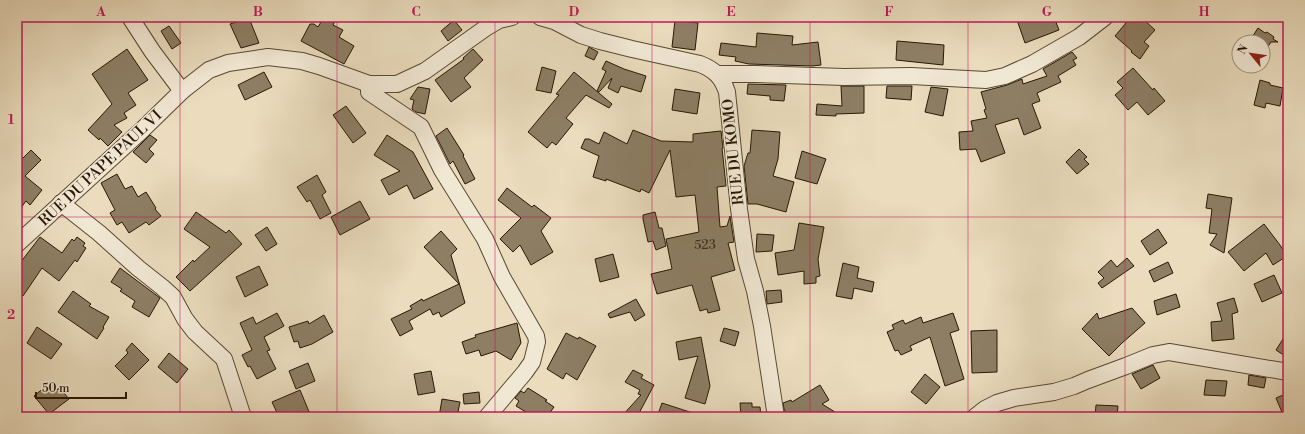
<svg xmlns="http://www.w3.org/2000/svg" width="1305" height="434" font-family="'Libre Bodoni',serif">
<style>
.building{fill:#8d7e64;stroke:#281804}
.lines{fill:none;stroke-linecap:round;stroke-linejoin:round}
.minor-casing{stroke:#584932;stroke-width:18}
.minor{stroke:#f1e8d4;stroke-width:16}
.grid{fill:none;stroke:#c2185b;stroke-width:1;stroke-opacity:0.55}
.labels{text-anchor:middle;stroke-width:3;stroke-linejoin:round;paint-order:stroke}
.number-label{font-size:13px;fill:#41321c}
.street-label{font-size:15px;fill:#281804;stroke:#f1e8d4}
.neatline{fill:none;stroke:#c2185b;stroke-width:1.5}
.grid-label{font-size:13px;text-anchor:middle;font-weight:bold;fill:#c2185b}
</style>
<rect width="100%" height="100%" fill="#eadcbd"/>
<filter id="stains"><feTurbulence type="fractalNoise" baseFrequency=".005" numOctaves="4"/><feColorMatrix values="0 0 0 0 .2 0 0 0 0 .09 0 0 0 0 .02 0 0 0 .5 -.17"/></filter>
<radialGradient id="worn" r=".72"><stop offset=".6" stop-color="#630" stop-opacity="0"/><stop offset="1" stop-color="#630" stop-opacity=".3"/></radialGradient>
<!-- building -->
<g class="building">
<path d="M324,17H327L335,21L333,25L343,30L339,37L354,46L344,64L301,41L310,24H314L318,27Z"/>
<path d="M1024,17H1054L1059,30L1025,43L1017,20Z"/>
<path d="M1131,17H1141L1155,30L1144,42L1149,46L1140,59L1131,52L1132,51L1115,36Z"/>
<path d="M249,18L259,43L241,48L230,24Z"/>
<path d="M454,20L462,30L448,41L441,31Z"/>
<path d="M675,20L698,23L695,50L672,47Z"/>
<path d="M169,26L181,43L172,49L161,31Z"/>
<path d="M1258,28L1265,33L1267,32L1274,37L1273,39L1278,42H1271L1263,54V42H1249Z"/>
<path d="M757,33L793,36L792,45L818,42L821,65L812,66L749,64L735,61L736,57L719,55L721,43L756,47Z"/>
<path d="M897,41L944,45L943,65L896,60Z"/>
<path d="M589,47L598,52L594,60L585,56Z"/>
<path d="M127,49L148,80L128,93L136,105L124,113L127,118L114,125L122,132L108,146L100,138L99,140L88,130L112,104L92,74Z"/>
<path d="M473,49L483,60L464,78L471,87L451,102L435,80L464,59L463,58Z"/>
<path d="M1072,52L1077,58L1073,60L1076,65L1058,76L1061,82L1037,93L1040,101L1032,104L1041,128L1024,135L1018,118L995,125L1005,153L981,162L976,149L960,150L959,132L973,131L971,121L987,118L984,110L986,109L981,92L1007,85L1022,79L1023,84L1047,76L1043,69Z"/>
<path d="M606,61L624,69L646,76L641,92L621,86L618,93L608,88L612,78L599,92L597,91L606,71L602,69Z"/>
<path d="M542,67L556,71L551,93L536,90Z"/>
<path d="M1133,68L1153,90L1154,88L1165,101L1148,115L1137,102L1128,110L1115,95L1123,88L1117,82Z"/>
<path d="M264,72L272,87L245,100L238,85Z"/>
<path d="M574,72L612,104L609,108L586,95L566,118L573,124L556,145L552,142L547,148L528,132L559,95L556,94Z"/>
<path d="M1260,80L1270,83V85L1283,88L1280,106L1266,103L1265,108L1254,105Z"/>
<path d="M748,84L786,85L784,101L770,100V96L747,94Z"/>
<path d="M841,86H864V113L836,114V116L816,115L817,104L842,106Z"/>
<path d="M887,86H912L911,100L886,98Z"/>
<path d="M418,87L430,89L425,114L416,112L412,109L414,100L410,99Z"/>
<path d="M931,87L948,89L943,116L925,112Z"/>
<path d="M675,89L700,93L697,114L672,110Z"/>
<path d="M346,106L366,133L353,143L333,115Z"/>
<path d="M447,128L464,155L463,156L475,179L465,184L453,161L450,164L436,136Z"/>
<path d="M633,130L661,141L693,142V134L721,131L723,148H722L726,186L717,187L720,227L727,226L730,216L734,242L728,243L735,270L711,277L720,310L708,313L707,309L700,311L692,285L657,294L651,274L672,269L666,239L699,232L695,195L676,197L670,150L649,193L641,189L640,192L606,179V181L593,177L599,156L581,148L585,139H589L599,144L604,132L627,144Z"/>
<path d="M752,130L780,132L778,159L773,176L794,182L786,212L757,204H748L744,166L748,153H750Z"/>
<path d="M150,135L157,140L149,149L154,154L146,163L133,152Z"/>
<path d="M387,135L413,152L433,189L414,199L407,185L389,195L381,180L400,171L374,155Z"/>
<path d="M1079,149L1087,157L1084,159L1089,164L1077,174L1066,162Z"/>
<path d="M31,150L41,160L25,176L42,190L30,205L26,201L17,213V164Z"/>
<path d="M802,151L826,159L817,184L795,178Z"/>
<path d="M117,174L125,189L132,186L138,197L146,192L156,208L155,209L161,216L149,225L146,222L129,233L122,222L117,225L110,213L115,210L101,183Z"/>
<path d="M317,175L326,192L322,195L331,213L320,219L310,200L307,202L297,187Z"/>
<path d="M507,188L532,207L534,205L551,218L541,231L553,252L531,265L520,245L513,252L500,239L521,218L498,200Z"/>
<path d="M1208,194L1232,198L1224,253L1210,245L1217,234L1209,233L1212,209L1206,208Z"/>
<path d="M360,201L370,219L340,235L331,217Z"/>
<path d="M196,212L226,233L229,230L242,244L190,291L176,277L193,260L194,262L210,247L184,229Z"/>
<path d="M655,212L659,228H662L666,246L656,250L653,241L648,242L643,219V215Z"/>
<path d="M799,223L824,227L818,259L820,276L816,277V283L804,284V271L778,275L775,253L794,250Z"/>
<path d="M1264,224L1280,245L1287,256L1273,265L1266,253L1244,271L1228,252Z"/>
<path d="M267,227L277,244L266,251L255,235Z"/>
<path d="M1158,229L1167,243L1150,255L1141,241Z"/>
<path d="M441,231L457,249L451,255L465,303L441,317L439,312L433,315L430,309L409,321L413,329L400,336L391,319L412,309L410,306L422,299L423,301L459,284L424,247Z"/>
<path d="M757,234L774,235L772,251L756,252Z"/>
<path d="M40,237L62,253L72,239L74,241L77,237L85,243L83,246L86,248L77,262L75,260L59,281L42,268L23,296L17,291V267Z"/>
<path d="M613,254L619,277L600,282L595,259Z"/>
<path d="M1127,258L1134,266L1102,288L1098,283L1104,278L1098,272L1111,260L1117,267Z"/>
<path d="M1168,262L1173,273L1154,282L1149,271Z"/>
<path d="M843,263L859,267L857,278L874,282L872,292L854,288L852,299L836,296Z"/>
<path d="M259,266L268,285L245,297L236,277Z"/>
<path d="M120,268L160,298L149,317L132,307L135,301L120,291L122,289L111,282Z"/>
<path d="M1274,275L1282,293L1262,302L1254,284Z"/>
<path d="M781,290L782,302L767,304L766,291Z"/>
<path d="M73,291L91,304L89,306L109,317L103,327L104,328L97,339L58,312Z"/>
<path d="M1176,294L1180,307L1157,315L1154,301Z"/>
<path d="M1234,298L1238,312L1232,314L1234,339L1212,341L1211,322L1222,321L1217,303Z"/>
<path d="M636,299L645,315L635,321L630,312L610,318L608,314Z"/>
<path d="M1132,308L1145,323L1122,343L1109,356L1082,329L1097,313L1099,319Z"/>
<path d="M277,313L284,326L264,337L270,350L267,351L276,369L257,379L250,366L248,367L242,355L252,350L240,323L253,317L256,324Z"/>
<path d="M953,313L959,330L950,333L964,379L945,386L930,337L910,346L912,350L901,355L898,350L895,351L887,332L894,329L892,325L903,320L905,324L921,317L923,323Z"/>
<path d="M324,315L333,332L312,344L300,348L298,341L294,342L289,327L308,321L309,324Z"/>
<path d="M517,323L521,343L511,360L496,351L481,356L479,350L466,354L462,342L476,337L475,335Z"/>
<path d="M37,327L62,344L51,359L27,343Z"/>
<path d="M724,328L739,332L735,346L720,341Z"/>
<path d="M997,330V372L972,373L971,331Z"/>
<path d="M1288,331V358L1276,350Z"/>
<path d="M566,333L578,339L579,337L596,346L577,380L566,373L563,379L547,369Z"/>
<path d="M701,337L710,386L705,404L685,398L698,356L679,360L676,342Z"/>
<path d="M132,343L149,360L129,380L115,366L128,353L126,350Z"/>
<path d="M169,353L188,369L177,383L158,367Z"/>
<path d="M308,363L315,381L296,389L289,371Z"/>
<path d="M1153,365L1160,378L1141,389L1132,374Z"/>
<path d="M633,370L643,375L641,378L654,385L637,417H621L641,395L638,394L640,390L625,382Z"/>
<path d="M431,371L435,392L418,395L414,374Z"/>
<path d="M925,374L940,387L926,404L911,392Z"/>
<path d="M1249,375L1266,378L1264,388L1248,385Z"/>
<path d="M1206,380L1227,381L1225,396L1204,395Z"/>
<path d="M51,382L58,390L59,387L69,399L49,414L34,396Z"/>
<path d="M820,385L829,400L822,404L843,417H788L784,409L783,403L791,400L792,402Z"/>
<path d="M528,388L547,400L545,401L554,407L547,417H534L516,406L519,401L515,398L521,391L524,393Z"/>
<path d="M300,390L310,414L304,417H279L272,402Z"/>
<path d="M479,392L480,403L464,404L463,394Z"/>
<path d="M1288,393V417H1284L1276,398Z"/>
<path d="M442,399L460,402L457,417H439Z"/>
<path d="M662,403L699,415L698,417H657Z"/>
<path d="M740,403H752V407H760L761,417H741Z"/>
<path d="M1096,405L1118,406L1117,417H1095Z"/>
</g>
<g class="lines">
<!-- minor casing -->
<g class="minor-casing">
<g id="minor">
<path d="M130,17L152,51L182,91"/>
<path d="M540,17L554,21L581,35L600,41L632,49L700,64C715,70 722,77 727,92L739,209L746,259L755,291L762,326L776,417"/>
<path d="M718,74H755L844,77L911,76L986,80L1005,76L1032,64L1079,37L1105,17"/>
<path d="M369,84V92L421,127L442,170L485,239L502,277L536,336L537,342L532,362L525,372L487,417"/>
<path d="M61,203L99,233L138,268L162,287L173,297L185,319L195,332L224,359L243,417"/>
<path d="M17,244L141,131L182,91L209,70L228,63L268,57L302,61L319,66L369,84H397L425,71L487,27L499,20L512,17"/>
<path d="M975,417L985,409L997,403L1014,398L1054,392L1074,386L1088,380L1126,366L1153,355L1169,352L1288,372"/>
</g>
</g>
<!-- minor -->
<use href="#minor" class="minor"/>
</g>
<!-- grid -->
<path class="grid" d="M180,17V417M337,17V417M495,17V417M652,17V417M810,17V417M968,17V417M1125,17V417M17,217H1288"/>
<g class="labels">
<!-- number labels -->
<g class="number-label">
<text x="705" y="249">523</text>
</g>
<!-- street labels -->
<g class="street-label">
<text transform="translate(733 152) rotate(-96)" y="5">RUE DU KOMO</text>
<text transform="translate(100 168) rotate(-43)" y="5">RUE DU PAPE PAUL VI</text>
</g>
</g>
<!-- margin -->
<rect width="1305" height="434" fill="none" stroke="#eadcbd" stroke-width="44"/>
<!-- north arrow -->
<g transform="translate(1251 54) rotate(299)"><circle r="19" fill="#f1e8d4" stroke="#a19581"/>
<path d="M0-3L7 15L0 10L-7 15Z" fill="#8f2418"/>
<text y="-6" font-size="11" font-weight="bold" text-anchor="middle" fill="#281804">N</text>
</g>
<!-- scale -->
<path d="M36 392v6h90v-6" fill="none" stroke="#281804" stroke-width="2"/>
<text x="42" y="392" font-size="12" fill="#281804" stroke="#f1e8d4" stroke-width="3" paint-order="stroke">50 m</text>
<rect x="22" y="22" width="1261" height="390" class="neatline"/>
<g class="grid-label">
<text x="101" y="16">A</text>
<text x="258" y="16">B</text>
<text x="416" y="16">C</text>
<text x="574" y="16">D</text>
<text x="731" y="16">E</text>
<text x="889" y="16">F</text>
<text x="1047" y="16">G</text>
<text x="1204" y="16">H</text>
<text x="11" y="124">1</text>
<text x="11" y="319">2</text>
</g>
<rect width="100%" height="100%" filter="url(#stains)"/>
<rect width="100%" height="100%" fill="url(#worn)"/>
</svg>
